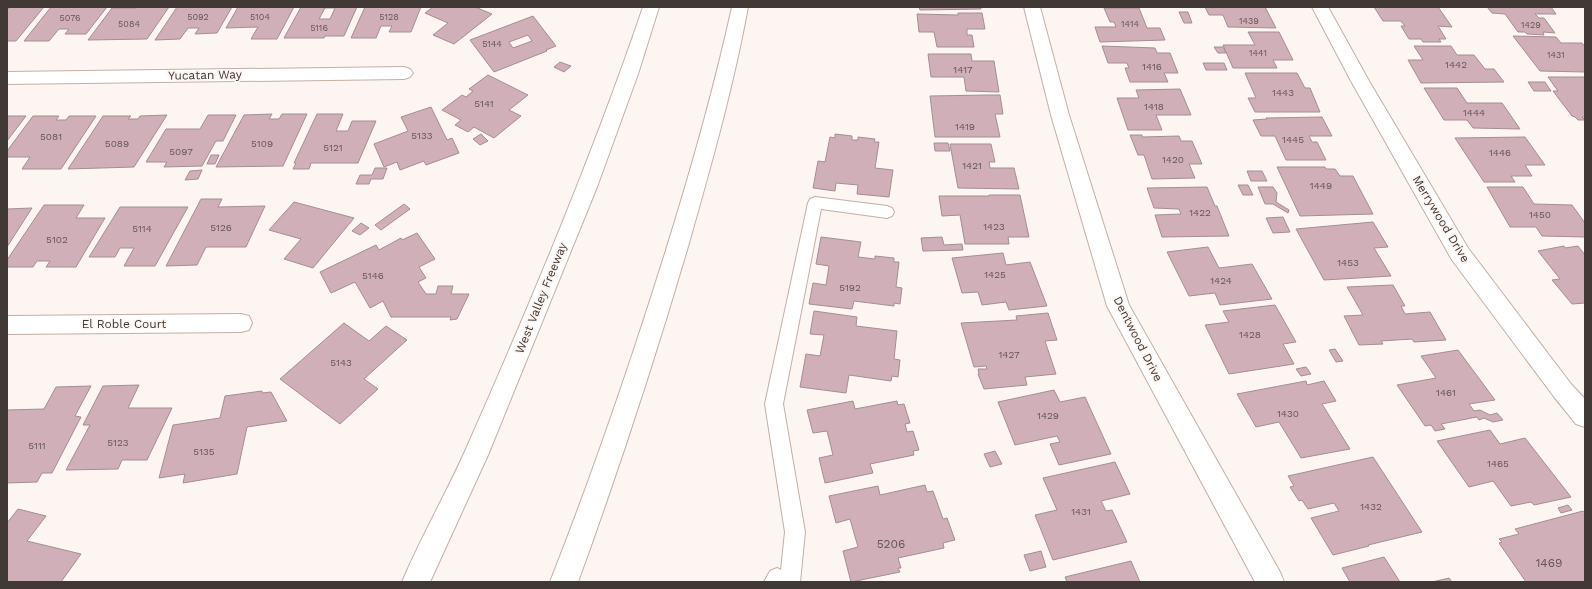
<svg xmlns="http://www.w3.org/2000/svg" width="1592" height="589" font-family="'Work Sans',sans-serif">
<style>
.building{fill:#d0afb9;stroke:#a38e94;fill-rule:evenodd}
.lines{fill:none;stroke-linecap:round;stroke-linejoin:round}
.lane-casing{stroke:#c3afa5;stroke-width:2}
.street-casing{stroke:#c3afa5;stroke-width:2}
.highway-casing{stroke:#c3afa5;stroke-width:2}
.lane{fill:#fff;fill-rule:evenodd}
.street{fill:#fff;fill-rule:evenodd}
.highway{fill:#fff;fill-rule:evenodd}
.labels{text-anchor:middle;stroke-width:3.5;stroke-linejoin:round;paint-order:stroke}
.far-number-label{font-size:9px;fill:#655656}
.number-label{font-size:10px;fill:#655656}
.street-label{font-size:12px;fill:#413935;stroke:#fdf5f1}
.near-number-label{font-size:12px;fill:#655656}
</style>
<rect width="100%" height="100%" fill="#fdf5f1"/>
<!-- building -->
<g class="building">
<path d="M11,7H44L16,41H7V9Z"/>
<path d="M51,7H107L86,34H65L69,29H59L49,41H24Z"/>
<path d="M137,7H169L147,39L88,40L112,8H136Z"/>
<path d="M177,7H232L217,33L195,34L199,28H188L180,39L155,40Z"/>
<path d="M238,7H294L277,39H251L258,27L226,28Z"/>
<path d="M301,7H357L344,36H325L324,38H284ZM325,8H335L330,19H319Z"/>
<path d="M365,7H421L411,32H389L392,26H381L376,38H351Z"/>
<path d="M433,7H475L492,14L454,44L433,35L448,23L425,13Z"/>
<path d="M919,7H981V9L920,10Z"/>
<path d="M1205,7H1265L1276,28L1228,27L1223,15H1209Z"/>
<path d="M1374,7H1438L1452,27L1438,26L1446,39H1439L1441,42H1423L1421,39H1409L1401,26H1405L1401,21H1383Z"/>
<path d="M1487,7H1551L1556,14H1535L1539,18H1544L1555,33L1543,32L1544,35L1527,34L1525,32H1518L1505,14L1492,13Z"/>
<path d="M1104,8H1139L1147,28H1160L1165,40L1100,42L1095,27H1116L1114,22H1110Z"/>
<path d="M1179,12H1188L1192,23H1184Z"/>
<path d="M958,13H982L985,29H967V35H972L974,47H937L934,32H919L917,14L958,15Z"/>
<path d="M533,16L556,46L546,50L547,51L494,72L470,40ZM528,35L532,41L513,48L509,42Z"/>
<path d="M1248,32H1279L1293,60H1273L1277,68H1233L1223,45H1255Z"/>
<path d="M1513,36L1556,37L1561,43H1582L1585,47V72L1540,71Z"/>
<path d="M1102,46L1155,48L1157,53H1170L1178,73H1164L1168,82H1130L1125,68H1129L1127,63H1108Z"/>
<path d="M1414,46H1451L1457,55H1474L1485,69H1494L1504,82L1421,83L1408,60H1423Z"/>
<path d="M1214,47H1223L1226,53H1218Z"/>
<path d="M928,54H971L972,61H994L999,92L966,91L964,77H931Z"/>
<path d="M560,62L571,66L564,72L554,67Z"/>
<path d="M1203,63H1224L1227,70H1206Z"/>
<path d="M1245,73H1297L1305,88H1310L1320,112H1255L1248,98H1256Z"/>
<path d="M488,75L528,95L509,110L521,116L494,138L474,127L468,132L455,125L461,120L442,110L462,95L466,97L473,91L469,89Z"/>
<path d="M1548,77H1585V117H1582L1585,120H1578L1575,117L1572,116L1553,91H1558Z"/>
<path d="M1528,82H1545L1551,91H1534Z"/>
<path d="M1424,88H1457L1467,103H1502L1520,129L1473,128L1467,120H1444Z"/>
<path d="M1180,89L1191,115H1156L1162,130H1128L1117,98H1139L1136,90Z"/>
<path d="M988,95H1000L1003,114H995L1000,137H935L930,96Z"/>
<path d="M431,107L447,140L452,138L459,153L426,165L424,161L400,170L397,162L384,167L374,144L408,131L401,117Z"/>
<path d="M272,114L269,119H279L282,114H307L283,166L216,167L244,115Z"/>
<path d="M317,114H343L336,131H348L352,121H376L358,163H311L309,169H293L296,163H294Z"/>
<path d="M167,115L134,167L68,169L103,116H131L128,119H138L140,116Z"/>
<path d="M208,115H236L223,141H216L202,166L164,167L167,162H146L166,129H200Z"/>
<path d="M7,116H26L7,141Z"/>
<path d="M33,116H59L56,120H66L69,116H96L61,169H22L30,157H7V151Z"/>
<path d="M1322,117L1332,136H1309L1312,142H1317L1326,160H1286L1275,136H1261L1253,120L1267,119L1266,118Z"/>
<path d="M481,134L488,141L480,145L473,139Z"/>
<path d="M835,134L852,136V140H858V137L875,139L874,142H879L875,168L893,170L889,197L857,194L858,185L836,183L835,191L813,188L818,161L825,162L830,137L835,138Z"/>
<path d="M1130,135H1142V137L1179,136L1181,141H1192L1202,164H1189L1195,178L1152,179L1144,155H1138Z"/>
<path d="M1525,137L1545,165H1525L1532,176H1511L1515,182H1484L1455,138Z"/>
<path d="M934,143H948L950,151H935Z"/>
<path d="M950,144H991L995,162H989L990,168H1014L1019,189L958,188Z"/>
<path d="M211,155H219L215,164H207Z"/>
<path d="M1277,167H1325L1326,169H1335L1340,176H1353L1373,214L1300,216Z"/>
<path d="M375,168H387L383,179H371L369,184H356L360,175H372Z"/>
<path d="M202,170L198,179L185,180L190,171Z"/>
<path d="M1247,171H1262L1267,181H1251Z"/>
<path d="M1238,185H1248L1253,195H1243Z"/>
<path d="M1207,187L1215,206H1217L1229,236L1162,237L1155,215L1181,214L1179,209L1154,208L1147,188Z"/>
<path d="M1258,187H1273L1277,193L1276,202L1289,210L1288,213L1273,204H1265Z"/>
<path d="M1487,187H1523L1534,204L1572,205L1585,223V237L1542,236L1536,227H1510Z"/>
<path d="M989,195H1020L1029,237H1008L1009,244H965L960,215L942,216L939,196H989Z"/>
<path d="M201,199H222L218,207L265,206L246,247H206L197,265L166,266Z"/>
<path d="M294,202L354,218L313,268L284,259L301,239L269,230Z"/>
<path d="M404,204L410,209L381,230L375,225Z"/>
<path d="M44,205H84L76,218H105L76,267H46L50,261H37L33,267H7V260Z"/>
<path d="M120,207H188L155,266H124L134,248H120L115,257H89Z"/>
<path d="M32,208L7,247V209Z"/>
<path d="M1283,217L1290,232L1273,233L1266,218Z"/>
<path d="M1373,222L1388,247L1374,248L1391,276L1324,280L1296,229Z"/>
<path d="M361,223L369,228L360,235L352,231Z"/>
<path d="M417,233L435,259L419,267L426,278L418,282L426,294H436L438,286H453L451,294H469L457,319L450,320L451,317H391L383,301L370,308L355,282L331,293L320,272L376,245L379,250L401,238L402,240Z"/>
<path d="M821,237L861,242L858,257L875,259V256L894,258V262H899L896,287L902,288L900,304L894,303V306L854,301L852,309L809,304L813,283L826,285L829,266L816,264Z"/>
<path d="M942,237L944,245L962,244L963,250L923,251L921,238Z"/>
<path d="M1564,246L1565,248L1578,246L1585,255V303L1572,304L1552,280L1560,279L1538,251Z"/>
<path d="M1208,247L1219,268L1252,264L1272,299L1220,305L1215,293L1189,296L1167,252Z"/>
<path d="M1003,253L1006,265L1030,262L1047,306L1009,310L1006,302L982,305L978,292L962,293L952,258Z"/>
<path d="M1393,285L1405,306H1401L1405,314L1430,312L1446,340L1414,342L1412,339L1381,341L1383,344L1359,345L1344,316L1363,315L1347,287Z"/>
<path d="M1275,305L1296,342L1283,344L1294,364L1229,374L1205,325L1229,322L1223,311Z"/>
<path d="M814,311L857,317L856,326L897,331L894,359L900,360L898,377L892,376L891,381L849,375L846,393L800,387L806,354L820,356L824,335L810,334Z"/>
<path d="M1048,313L1057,340L1045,341L1056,374L1025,377L1027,385L984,389L978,374H979L978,369H987L986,366L974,367L961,323L1017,320L1016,316Z"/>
<path d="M344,323L369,341L386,326L407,340L364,379L378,389L340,424L280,379Z"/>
<path d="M1335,349L1343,361L1336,362L1329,350Z"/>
<path d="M1458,350L1495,400L1469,404L1474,411L1480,410L1490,415L1497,413L1503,420L1493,422L1484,418L1479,420L1477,417L1441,424L1445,429L1435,431L1431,425L1425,426L1397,385L1436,378L1421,356Z"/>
<path d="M1306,367L1311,374L1301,376L1296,369Z"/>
<path d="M1306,381L1307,385L1324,381L1336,401L1322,404L1350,449L1301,458L1279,422L1256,427L1237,394Z"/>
<path d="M139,385L128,408H172L147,460H122L118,469L66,470L90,425H83L103,386Z"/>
<path d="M91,386L75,416L81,417L52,473H42L37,482L7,483V410L44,409L56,387Z"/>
<path d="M1054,390L1060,402L1085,397L1111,454L1059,465L1050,444L1060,442L1057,436L1015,445L998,402Z"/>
<path d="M262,391V393L271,392L287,421L247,427L237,474L183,483L185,474L159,478L173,425L220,418L225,396Z"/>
<path d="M853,401L855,409L897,401L898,405L904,404L910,423L905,424L907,432L913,431L919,450L913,451L914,455L870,464L873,473L825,483L819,458L833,455L827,431L813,433L807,410Z"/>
<path d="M1490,430L1500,444L1525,438L1571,497L1534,505L1531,502L1511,506L1493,481L1469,487L1437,441Z"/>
<path d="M995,451L1002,464L990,467L984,454Z"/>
<path d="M1373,457L1422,532L1368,545L1369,546L1333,555L1311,518L1339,511L1334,503L1308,509L1302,500L1299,501L1290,487L1294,486L1288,476Z"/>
<path d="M1115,462L1130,494L1101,501L1106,511L1112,510L1127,542L1053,560L1035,515L1057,510L1043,478Z"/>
<path d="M925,485L927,492L933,491L943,519L947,518L955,540L943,543L944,548L898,558L901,568H898L900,572L851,582L843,551L858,547L850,519L836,523L829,496L878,486L880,495Z"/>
<path d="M1568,505L1572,510L1561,513L1558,508Z"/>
<path d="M18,509L46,516L27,541L81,554L61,582H7V523Z"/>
<path d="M1583,511L1585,513V582H1526L1499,543L1502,542L1499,539L1519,534L1515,529Z"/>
<path d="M1041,551L1046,567L1030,571L1024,555Z"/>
<path d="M1384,557L1400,582H1350L1342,568Z"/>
<path d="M1131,561L1140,582H1067L1065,577Z"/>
<path d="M1449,578L1452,582H1432Z"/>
</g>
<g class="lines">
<!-- lane casing -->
<g class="lane-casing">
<path id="lane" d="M815,197L887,206L892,208L894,212L892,216L887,218L821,209L783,404L805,532L800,582H764L770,571L777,568L781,570L785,532L765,404L808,203L810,199Z"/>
</g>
<!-- street casing -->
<g class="street-casing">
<g id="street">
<path d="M1024,7H1040L1069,115L1129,305L1280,572L1284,582H1255L1107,306L1051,115Z"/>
<path d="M1312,7H1328L1369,81L1468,248L1571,384L1585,399V427L1576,424L1555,398L1452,260L1351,81Z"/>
<path d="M404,67L410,69L413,73L410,77L404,79L7,84V72Z"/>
<path d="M241,314L249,316L252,323L249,330L241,332L7,334V316Z"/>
</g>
</g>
<!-- highway casing -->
<g class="highway-casing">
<g id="highway">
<path d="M643,7H659L638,74L597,187L488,455L430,582H402C421,537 446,494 466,449C530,304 592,157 643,7Z"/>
<path d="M732,7H748C733,89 710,169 687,250C654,362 618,472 578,582H550C593,473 631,362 666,250C691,170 714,89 732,7Z"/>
</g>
</g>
<!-- lane -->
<use href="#lane" class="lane"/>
<!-- street -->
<use href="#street" class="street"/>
<!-- highway -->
<use href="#highway" class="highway"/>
</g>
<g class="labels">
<!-- far-number labels -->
<g class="far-number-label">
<text x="198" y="20">5092</text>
<text x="260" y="20">5104</text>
<text x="389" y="20">5128</text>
<text x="70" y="21">5076</text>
<text x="1249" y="24">1439</text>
<text x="129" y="27">5084</text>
<text x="1130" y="27">1414</text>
<text x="1531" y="28">1429</text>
<text x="319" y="31">5116</text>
<text x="492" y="47">5144</text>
<text x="1258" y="56">1441</text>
<text x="1556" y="58">1431</text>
</g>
<!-- number labels -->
<g class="number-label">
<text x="1456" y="68">1442</text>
<text x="1152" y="70">1416</text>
<text x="963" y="73">1417</text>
<text x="1283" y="96">1443</text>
<text x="484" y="107">5141</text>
<text x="1154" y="110">1418</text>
<text x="1474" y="116">1444</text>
<text x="965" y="130">1419</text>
<text x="422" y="139">5133</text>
<text x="51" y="140">5081</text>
<text x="1293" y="143">1445</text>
<text x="117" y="147">5089</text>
<text x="262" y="147">5109</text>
<text x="333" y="151">5121</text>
<text x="181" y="155">5097</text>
<text x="1500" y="156">1446</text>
<text x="1173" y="163">1420</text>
<text x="972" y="169">1421</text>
<text x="1321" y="189">1449</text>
<text x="1200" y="216">1422</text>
<text x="1540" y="218">1450</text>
<text x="994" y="230">1423</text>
<text x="221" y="231">5126</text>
<text x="142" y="232">5114</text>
<text x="57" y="243">5102</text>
<text x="1348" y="266">1453</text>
<text x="995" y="278">1425</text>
<text x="373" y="279">5146</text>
<text x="1221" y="284">1424</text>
<text x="850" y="291">5192</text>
<text x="1250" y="338">1428</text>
<text x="1009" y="358">1427</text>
<text x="341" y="366">5143</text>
<text x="1446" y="396">1461</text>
<text x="1288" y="417">1430</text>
<text x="1048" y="419">1429</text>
<text x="118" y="446">5123</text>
<text x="37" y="449">5111</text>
<text x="204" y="455">5135</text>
<text x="1498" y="467">1465</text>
<text x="1371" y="510">1432</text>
<text x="1081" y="515">1431</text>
</g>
<!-- street labels -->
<g class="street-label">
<text transform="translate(205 75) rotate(-1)" y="4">Yucatan Way</text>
<text transform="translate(1441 219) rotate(59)" y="4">Merrywood Drive</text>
<text transform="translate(541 298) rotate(-68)" y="4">West Valley Freeway</text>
<text x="124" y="328">El Roble Court</text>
<text transform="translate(1138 339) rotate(63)" y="4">Dentwood Drive</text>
</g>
<!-- near-number labels -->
<g class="near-number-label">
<text x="891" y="548">5206</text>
<text x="1549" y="567">1469</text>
</g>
</g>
<!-- border -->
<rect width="1592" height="589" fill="none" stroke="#413935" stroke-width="16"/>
</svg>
